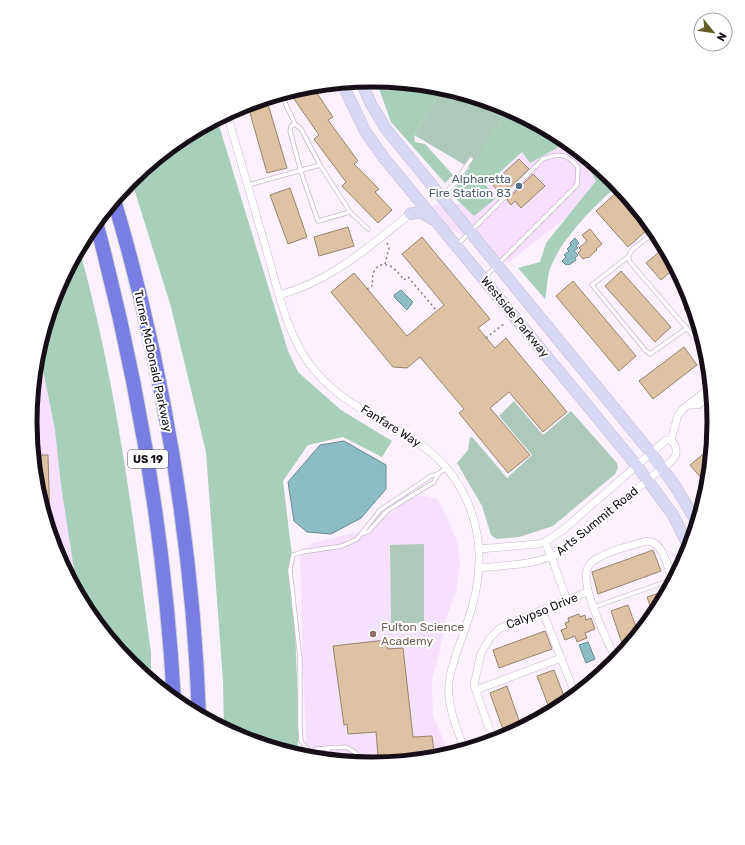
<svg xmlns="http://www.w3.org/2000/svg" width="745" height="845" font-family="Rubik,sans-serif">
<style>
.built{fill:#f5e1fb}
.green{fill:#acc9b9}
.forest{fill:#a7cfb9}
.water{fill:#8cbdc7;stroke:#698992}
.building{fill:#dfc2a3;stroke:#98836d}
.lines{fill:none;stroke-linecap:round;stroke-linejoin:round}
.lane-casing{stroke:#c8b5ce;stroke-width:5}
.street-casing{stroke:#c8b5ce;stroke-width:8}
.secondary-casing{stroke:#c8b5ce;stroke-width:12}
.highway-casing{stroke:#d5d4d5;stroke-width:16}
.path{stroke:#857d87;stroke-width:1.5;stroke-dasharray:2 3;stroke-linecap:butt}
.lane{stroke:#fff;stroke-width:3.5}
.street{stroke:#fff;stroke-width:7}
.secondary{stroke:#d7d8f6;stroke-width:11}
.highway{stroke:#7a7de1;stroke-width:14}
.service-dot{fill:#5c6f8a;stroke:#fff;stroke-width:1.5}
.education-dot{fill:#8d6e63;stroke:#fff;stroke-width:1.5}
.labels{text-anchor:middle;stroke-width:4;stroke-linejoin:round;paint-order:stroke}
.shield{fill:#fff;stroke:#5c575d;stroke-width:1}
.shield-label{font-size:11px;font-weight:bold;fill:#160f18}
.service-label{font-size:12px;fill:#4e5e75;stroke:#fff;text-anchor:end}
.street-label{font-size:12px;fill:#160f18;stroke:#fff}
.education-label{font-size:12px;fill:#785e54;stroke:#fff;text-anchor:start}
.rim{fill:none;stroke:#160f18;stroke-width:5}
</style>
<rect width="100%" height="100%" fill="#faf1fc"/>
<!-- built -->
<g class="built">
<path d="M547,129L563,138L614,180L508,263L413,206L470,203Z"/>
<path d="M58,288L95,419L88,613L56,553L37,489L30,422L37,355Z"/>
<path d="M421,495L437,499L446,514L458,545L460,563L456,593L447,615L439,654L432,680L433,716L450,755L439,758L372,765L307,759L303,670L300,551L312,543L358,532L390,514L409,499Z"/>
</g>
<!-- green -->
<g class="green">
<path d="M443,88L507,108L502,120L470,168L414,135Z"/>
<path d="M514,401L543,435L571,411L617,463L618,468L615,474L553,526L519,537L497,539L491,535L482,506L457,463L468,450L470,437L473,438L507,478L532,455L499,416Z"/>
<path d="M424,544V623H391L390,545Z"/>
</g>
<!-- forest -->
<g class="forest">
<path d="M376,80L443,88L414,135L415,142L425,144L453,175L445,183L391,122Z"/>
<path d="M507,108L563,138L618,185C595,205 558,242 549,272C547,280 547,290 545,299L518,268L540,262L546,243L596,181L583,157L559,147L530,163L522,152L486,185L495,199L474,216L451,194L502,120Z"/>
<path d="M217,119L288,351L298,372L341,410L392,441L382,457L343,437L308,445L283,481L292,556L299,728L297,756L241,739L224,730L223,681L206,452L171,307L131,179L182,138Z"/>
<path d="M79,248C116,380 133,517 151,653V682L130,665L88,613L78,595L61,485L55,430L39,349L56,291Z"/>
</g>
<!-- water -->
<g class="water">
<path d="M575,238L579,243L576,246L578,248L574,251L578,255L575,258L576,260L569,265L568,264L566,265L562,261L566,257L564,255L569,251L567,249L571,245L570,243Z"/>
<path d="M401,290L413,302L407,310L395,298L394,295Z"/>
<path d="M344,441L386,465V489L361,518L331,534L307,532L294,521L288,482L320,445Z"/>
<path d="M588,642L595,659L586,663L579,645Z"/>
</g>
<!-- building -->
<g class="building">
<path d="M312,86L333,117L328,120L358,161L354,164L379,189L375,192L392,210L378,223L342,186L346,182L314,139L319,135L290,93L294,90Z"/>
<path d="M267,101L287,168L267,173L248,106Z"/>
<path d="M519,159L529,169L502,195L492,184Z"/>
<path d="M533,174L545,186L521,208L515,201L511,205L507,200Z"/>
<path d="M290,188L307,237L288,244L270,195Z"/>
<path d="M615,194L646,231L628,247L596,211Z"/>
<path d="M348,227L354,246L319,256L314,237Z"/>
<path d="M590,229L602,244L596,249L597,250L588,258L587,257L583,259L578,253L581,250L579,248L587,241L582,235Z"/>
<path d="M422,237L490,319L478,328L495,348L506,338L567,412L543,432L509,392L490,408L530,455L508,473L459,413L464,409L420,357L407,368L393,367L331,292L354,273L407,336L444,305L402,254Z"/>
<path d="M665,247L676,267L661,280L646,263Z"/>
<path d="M621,271L671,327L655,342L605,286Z"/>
<path d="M573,281L636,356L619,371L556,296Z"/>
<path d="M692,301L700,327L684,309Z"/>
<path d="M684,347L697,365L653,399L639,381Z"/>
<path d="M713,446L710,474L703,480L690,465Z"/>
<path d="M33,455H48L50,525L48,526L37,489Z"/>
<path d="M653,550L661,571L598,594L592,572Z"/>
<path d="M665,591L666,596L654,617L647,597Z"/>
<path d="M628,605L639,635L625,652L611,611Z"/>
<path d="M579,614L580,617L585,615L586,620L591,618L595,629L585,633L587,638L577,642L575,636L565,640L561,630L567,628L565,623L569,622L568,618Z"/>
<path d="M545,631L552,649L499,668L493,650Z"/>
<path d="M386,640L388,649L403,648L413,737L432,736L435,759L376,765L375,757L378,756L376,732L348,734L347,724L344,725L333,646Z"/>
<path d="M554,670L567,704L551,713L537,676Z"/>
<path d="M507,686L522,729L506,738L490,693Z"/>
</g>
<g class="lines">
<!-- lane casing -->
<g class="lane-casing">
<g id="lane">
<path d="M281,94L295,124L301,129L320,165L350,212"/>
<path d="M295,124L291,126L290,131L301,172L318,221L350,212L368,229"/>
<path d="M248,185L320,165"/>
<path d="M442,196L455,183L471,159"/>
<path d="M656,231L633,249L628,257L630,262L699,343L701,350L709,359"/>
<path d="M457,245L543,159C560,153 566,153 578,167L577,185L484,278"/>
<path d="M628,257L592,285L645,350L650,354L687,328"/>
<path d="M699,343L703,338"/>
<path d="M363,533L368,532L387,511L434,482L438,474"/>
<path d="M594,607L671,580"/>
<path d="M328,748L329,761"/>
<path d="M311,754L301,741L300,727V659L290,570L293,555L302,552L342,546L357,539L380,510L431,476L438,474L446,468"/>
<path d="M309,759L316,749L346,747L356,753L359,764"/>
</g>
</g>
<!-- street casing -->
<g class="street-casing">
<g id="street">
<path d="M227,114C240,160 254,206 267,252C279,293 287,338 315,371C363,428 439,427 470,508C485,547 480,588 466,626C460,645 451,663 449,683C447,707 457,729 465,751"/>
<path d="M279,295C330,282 370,246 410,214"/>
<path d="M710,371L706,382L712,390"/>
<path d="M688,405H698L712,394"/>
<path d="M671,440L678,415L683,409L710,388"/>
<path d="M545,542L552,558L567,601"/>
<path d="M479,568C507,565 537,565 562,552L662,468C674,461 682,452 671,440H666L563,530L545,542L538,544L479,549"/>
<path d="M542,610L576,696"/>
<path d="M617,662C609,643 575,580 590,564C601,552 631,546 647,541C665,542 668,570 673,584"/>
<path d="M476,690L561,658"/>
<path d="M494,742L474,685L481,653L490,638L499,629L508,624L587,592"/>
</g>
</g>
<!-- secondary casing -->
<g class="secondary-casing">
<g id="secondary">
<path d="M361,81L371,104L386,129L651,453L675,486L698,524"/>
<path d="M342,83L365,131L384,158L637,466L673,515L690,549"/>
<path d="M410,214L420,212L432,219"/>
</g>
</g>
<!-- highway casing -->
<g class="highway-casing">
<g id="highway">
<path d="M114,200C163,364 193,545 199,716"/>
<path d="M96,222C138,379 165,539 174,701"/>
</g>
</g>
<!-- path -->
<g class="path">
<path d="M385,264L389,248L387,243"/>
<path d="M367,289L373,285C370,274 377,260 390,266C396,269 400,275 404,280L408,277L437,311"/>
<path d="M486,338L505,323"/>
</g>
<!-- lane -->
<use href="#lane" class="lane"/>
<!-- street -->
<use href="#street" class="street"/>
<!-- secondary -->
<use href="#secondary" class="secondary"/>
<!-- highway -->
<use href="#highway" class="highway"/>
</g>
<!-- markers -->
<circle class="service-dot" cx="519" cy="186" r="4"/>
<circle class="education-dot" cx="373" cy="634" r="4"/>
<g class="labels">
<!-- shield labels -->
<rect class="shield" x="128" y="450" width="40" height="18" rx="3"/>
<g class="shield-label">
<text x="148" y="463">US 19</text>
</g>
<!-- service labels -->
<g class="service-label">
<text x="511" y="183">Alpharetta<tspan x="511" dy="14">Fire Station 83</tspan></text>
</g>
<!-- street labels -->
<g class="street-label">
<text transform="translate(515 317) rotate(51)" y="4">Westside Parkway</text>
<text transform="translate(153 361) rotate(78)" y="4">Turner McDonald Parkway</text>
<text transform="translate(391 426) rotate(32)" y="4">Fanfare Way</text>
<text transform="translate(597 521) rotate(-39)" y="4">Arts Summit Road</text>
<text transform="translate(542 611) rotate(-22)" y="4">Calypso Drive</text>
</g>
<!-- education labels -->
<g class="education-label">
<text x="381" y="631">Fulton Science<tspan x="381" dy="14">Academy</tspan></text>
</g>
</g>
<!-- crop -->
<path d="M0 0H745V845H0ZM37 422a335 335 0 1 1 670 0a335 335 0 1 1-670 0Z" fill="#fff" fill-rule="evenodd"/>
<path class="rim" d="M37 422a335 335 0 1 1 670 0a335 335 0 1 1-670 0Z"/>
<!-- north arrow -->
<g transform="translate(713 32) rotate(119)"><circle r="19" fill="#ffffff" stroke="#a29fa3"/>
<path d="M0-3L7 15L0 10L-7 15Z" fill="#635d29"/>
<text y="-6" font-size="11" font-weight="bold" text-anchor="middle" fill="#160f18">N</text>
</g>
</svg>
